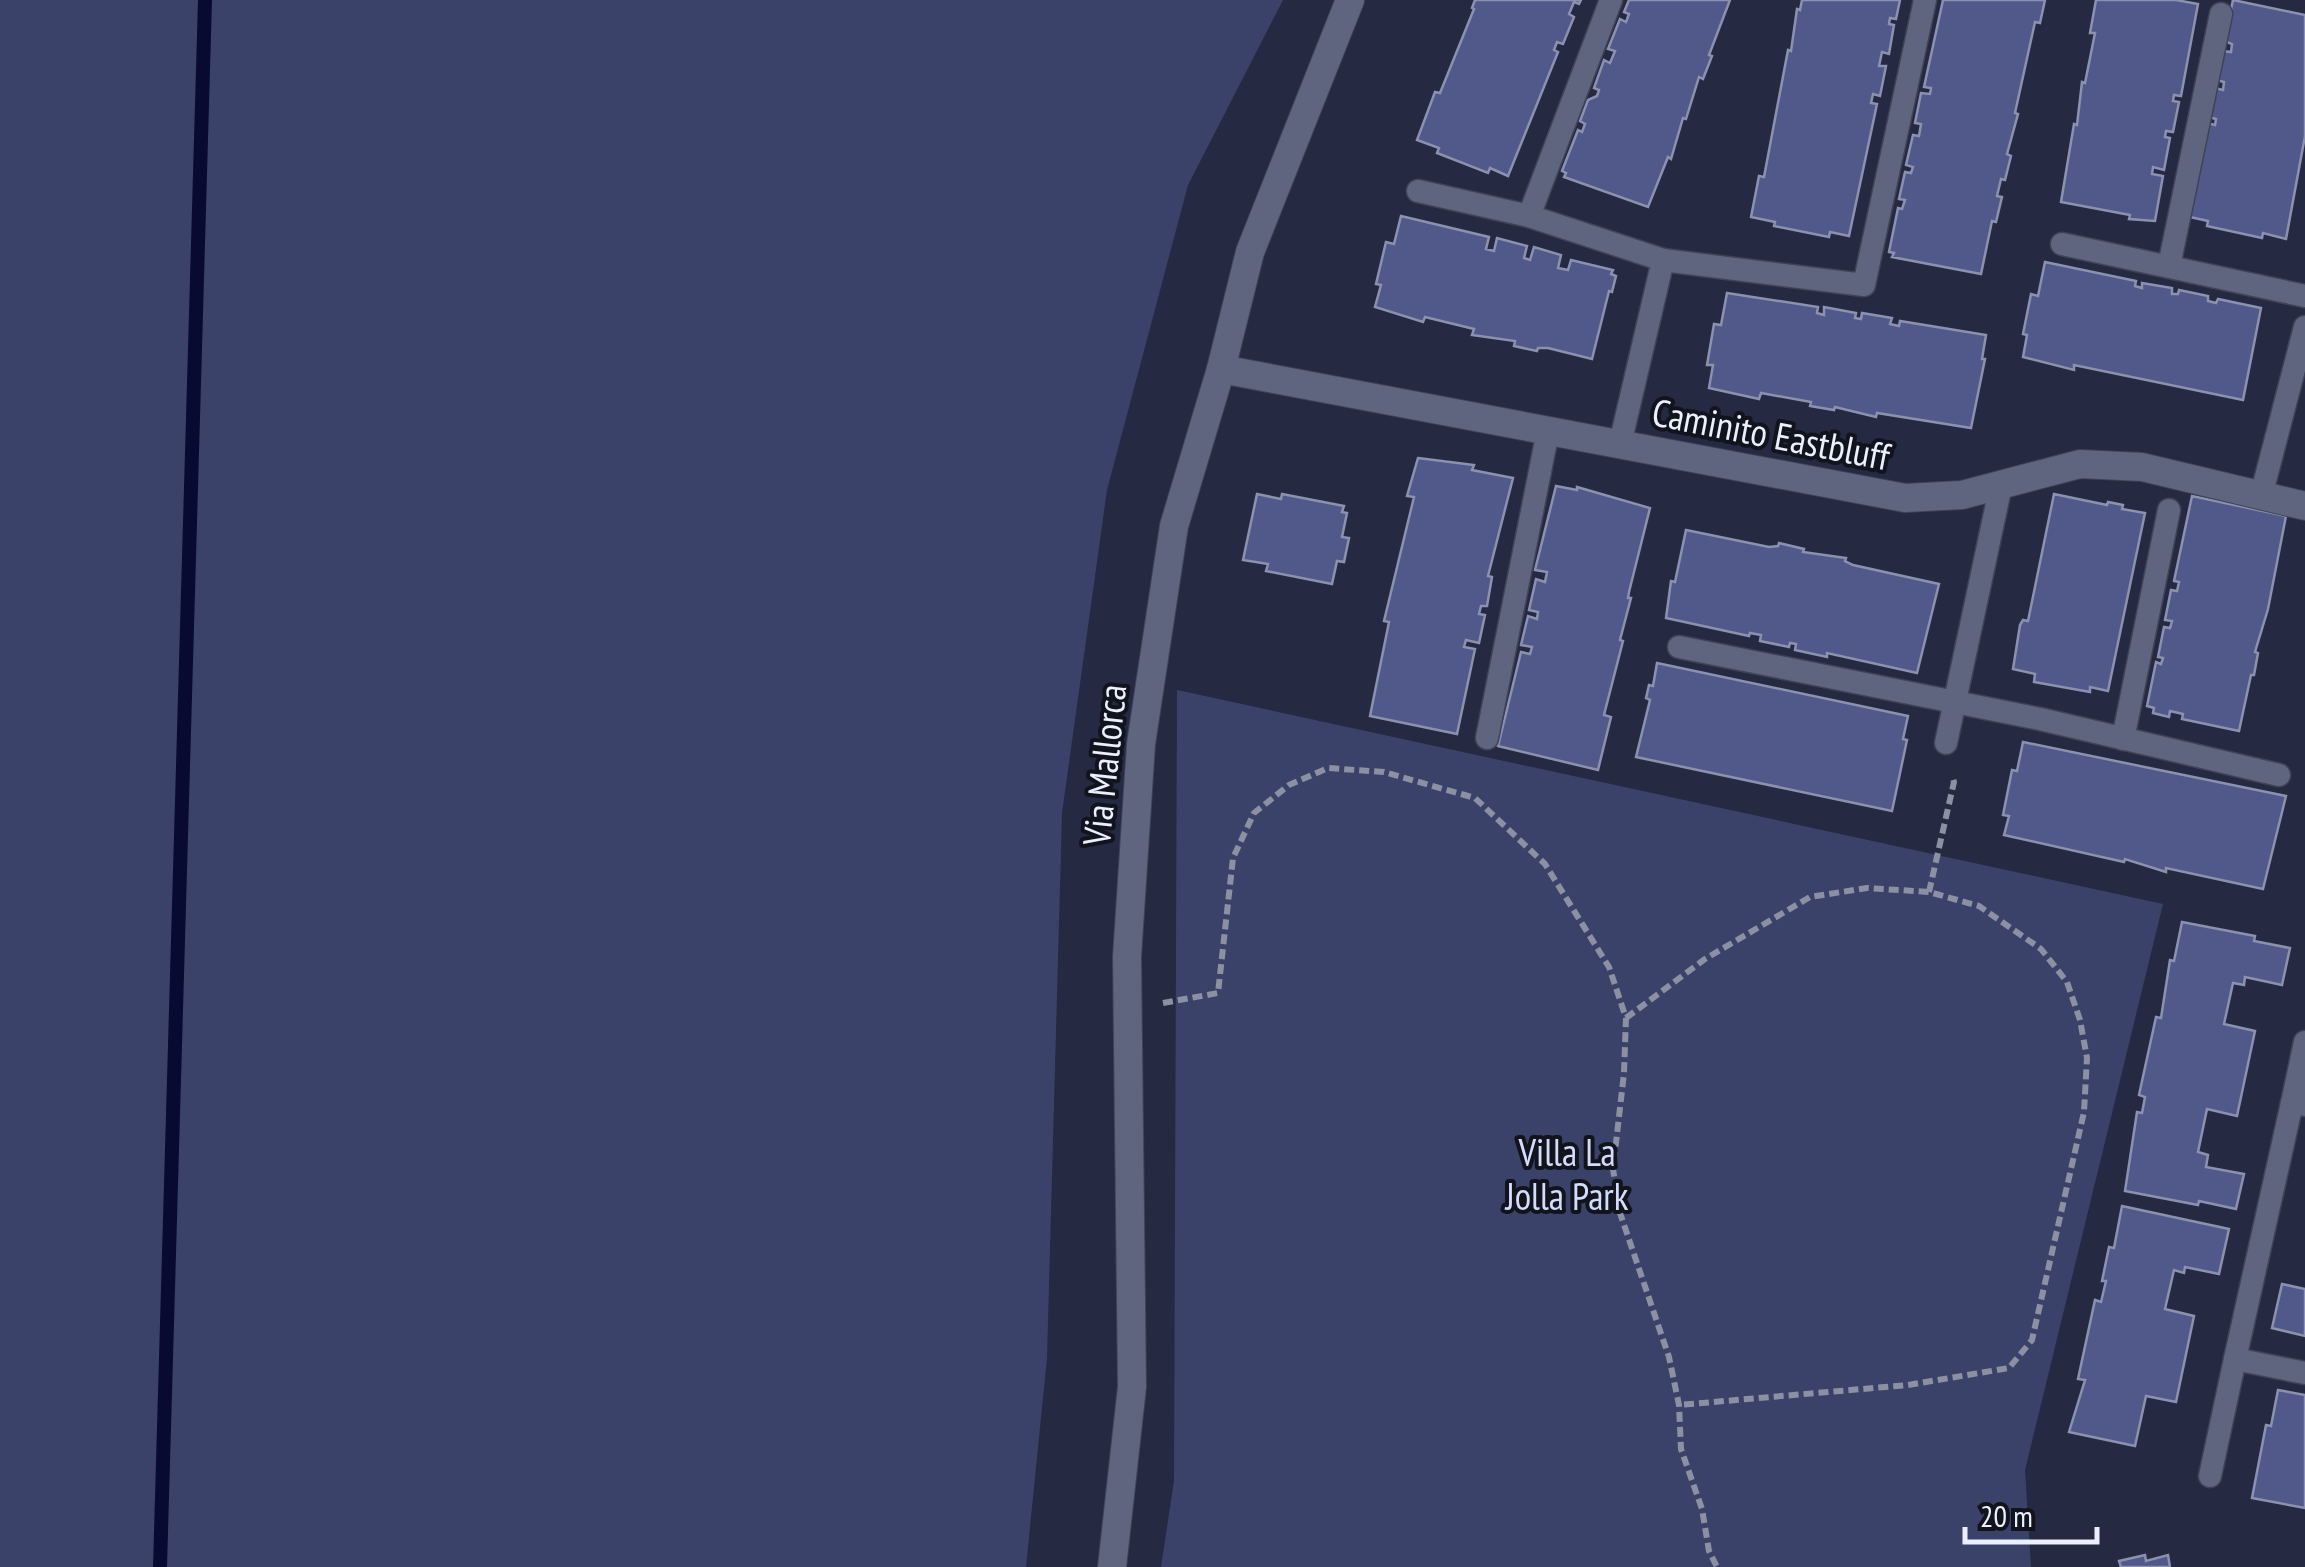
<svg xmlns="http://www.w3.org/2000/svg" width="2305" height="1567" font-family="'PT Sans Narrow',sans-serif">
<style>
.green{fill:#3b4269}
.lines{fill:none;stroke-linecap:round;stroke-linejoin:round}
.stream{stroke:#090a32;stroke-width:14}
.building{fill:#505989;stroke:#8b91ae;stroke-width:2.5}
.service-casing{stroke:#3f4356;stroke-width:25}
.minor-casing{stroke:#3f4356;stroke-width:30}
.tertiary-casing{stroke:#3f4356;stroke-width:30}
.path{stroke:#8c90a3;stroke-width:6;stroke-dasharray:10 5;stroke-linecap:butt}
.service{stroke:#5f657f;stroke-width:22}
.minor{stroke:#5f657f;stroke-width:28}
.tertiary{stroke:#5f657f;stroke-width:28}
.labels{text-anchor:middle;stroke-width:8;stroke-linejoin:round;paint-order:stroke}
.street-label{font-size:38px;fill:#ebeffe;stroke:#11131d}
.park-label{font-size:38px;fill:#d4dcfb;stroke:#11131d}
</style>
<rect width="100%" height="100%" fill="#252941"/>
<!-- green -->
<g class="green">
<path d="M0,0H1283L1188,185L1107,490L1062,813L1047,1358L1026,1567H0Z"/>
<path d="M1177,690L2163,904L2025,1470L2031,1567H1161L1174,1481Z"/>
</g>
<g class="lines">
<!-- stream -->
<path class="stream" d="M160,1567L205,0"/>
</g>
<!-- building -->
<g class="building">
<path d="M1475,0H1581L1579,4L1574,2L1569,14L1574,17L1563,44L1557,42L1554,50L1558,52L1508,176L1490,168L1488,173L1437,153L1439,148L1417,140L1435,92L1440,93L1474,9L1472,8Z"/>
<path d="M1629,0H1730L1709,55L1712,56L1703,79L1699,77L1686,119L1683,118L1671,159L1668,157L1648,207L1564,177L1566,173L1562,171L1578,130L1582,132L1585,124L1580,121L1588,100L1597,96L1599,90L1594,88L1604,60L1610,63L1615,51L1608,49L1620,19L1626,22L1629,14L1624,12Z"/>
<path d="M1802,0H1900L1896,19L1890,18L1889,24L1894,25L1889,54L1882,52L1879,66H1886L1880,96L1873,94L1871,103L1877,104L1849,236L1830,232L1829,237L1774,226L1775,222L1751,217L1759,176L1764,177L1788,50L1791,51L1797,9L1800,10Z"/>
<path d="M1943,0H2045L2040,23L2035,22L2015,113L2018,114L2007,154L2011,156L2005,180L2001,179L1997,196L2002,197L1996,222L1992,221L1981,274L1892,257L1894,253L1889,252L1898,208L1902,209L1905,200L1899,199L1905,172L1911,173L1913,167L1906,165L1913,135L1919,136L1921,124L1915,123L1921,93L1930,94L1931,88L1924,87Z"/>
<path d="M2096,0H2176L2198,4L2181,96L2174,95L2173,101L2179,102L2173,132L2166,131L2165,137L2170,138L2164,170L2153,167L2152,174L2163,176L2155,221L2129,219L2130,215L2061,202L2074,124L2077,125L2082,82L2085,83L2095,33H2090Z"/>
<path d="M2233,0L2305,15V136L2286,239L2263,233L2262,238L2207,226L2208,221L2190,217L2207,123L2215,125L2216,119L2209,117L2215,88L2223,90L2224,82L2216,80L2223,51L2231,52L2232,44L2224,41Z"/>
<path d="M1401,216L1489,237L1486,249L1494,251L1497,238L1527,246L1524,258L1530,260L1534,247L1561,255L1558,268L1568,270L1571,260L1613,270L1611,274L1616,276L1612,292L1609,291L1592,359L1548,348H1538L1537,351L1514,346L1515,341L1472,335L1474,329L1425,317L1423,322L1375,307L1381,285L1376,284L1386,242L1394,244Z"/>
<path d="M2045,262L2136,281L2135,286L2142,288V283L2172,288V294H2178L2179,290L2208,296V301L2216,303L2218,299L2261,308L2243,400L2074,365V370L2023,357L2027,335L2023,334L2031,294L2038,296Z"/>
<path d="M1727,293L1818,307L1817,313L1824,315V307L1856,313L1855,318L1861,319L1862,313L1892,318L1890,324L1899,326L1900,321L1986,335L1982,359H1985L1971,428L1877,413L1876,417L1835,407L1834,410L1810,406L1811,402L1761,393L1759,399L1709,388L1713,365H1707L1714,324L1721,325Z"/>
<path d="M1418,458L1474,465L1472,470L1513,478L1488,576L1492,577L1487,606H1481L1479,614L1485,615L1479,643L1466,640L1464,647L1475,649L1457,734L1370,716L1389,622L1384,621L1414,497L1407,496Z"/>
<path d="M1556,486L1577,490V487L1650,508L1629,592L1628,598H1631L1620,640L1623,641L1604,715L1611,717L1598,770L1498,746L1521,652L1530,654L1532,647L1521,645L1528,616L1537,619L1538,612L1529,610L1536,579L1545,582L1547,572L1535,570Z"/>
<path d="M1257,494L1281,499L1282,494L1344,506L1342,512L1347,513L1342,537L1349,538L1344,562L1337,561L1332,584L1266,571L1268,564L1243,560Z"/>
<path d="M2054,494L2107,505L2108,502L2123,505L2122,509L2145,513L2108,691L2090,687V692L2034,682L2035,674L2013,669L2020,625L2023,620L2028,621Z"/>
<path d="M2192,496L2286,516L2268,609L2255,652L2258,653L2254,675H2251L2239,731L2182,719L2183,714L2170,711L2169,717L2153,713L2154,708L2147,706L2156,662L2161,664L2163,658L2158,657L2164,627L2170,628L2172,621L2165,620L2171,590L2177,591L2179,582L2174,581Z"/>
<path d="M1686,530L1769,547L1778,546L1779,543L1804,549L1803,552L1846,558L1845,561L1853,565L1939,584L1917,673L1827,653V657L1795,650L1796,644L1790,643L1789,647L1760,641L1761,635L1750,633L1749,636L1666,618L1671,581L1675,582Z"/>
<path d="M1657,663L1908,716L1903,739L1907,740L1892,811L1636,757L1650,700L1646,698L1649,685L1653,686Z"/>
<path d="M2023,742L2286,796L2263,889L2166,868V872L2125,859L2124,862L2004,835L2009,816L2003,815L2012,770L2017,771Z"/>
<path d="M2182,922L2255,936L2254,941L2290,948L2282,985L2245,977L2244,985L2233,983L2224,1024L2255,1031L2237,1116L2207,1109L2198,1152L2208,1155L2206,1167L2244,1174L2236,1209L2199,1201L2198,1205L2125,1191L2137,1112L2142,1113L2145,1097L2139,1095L2156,1017L2161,1018L2170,960L2174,961Z"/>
<path d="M2122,1206L2229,1229L2219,1274L2185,1267L2184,1273L2174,1270L2165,1309L2194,1316L2176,1402L2146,1396L2135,1446L2069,1432L2085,1380L2078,1379L2095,1300L2101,1302L2106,1281H2102L2109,1247L2114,1248Z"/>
<path d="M2282,1284L2305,1289V1336L2272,1328Z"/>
<path d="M2278,1390L2305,1395V1508L2252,1498L2266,1425L2271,1426Z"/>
<path d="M2145,1555L2146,1561L2168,1555L2170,1567H2121L2119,1561Z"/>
</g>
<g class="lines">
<!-- service casing -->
<g class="service-casing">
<g id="service">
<path d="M1611,0L1529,216L1663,260"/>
<path d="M1418,191L1529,216"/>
<path d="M2062,244L2305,296"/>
<path d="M2169,266L2221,14"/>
<path d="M1620,444L1663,260L1864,285L1925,0"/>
<path d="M2261,496L2305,327"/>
<path d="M1679,647L2040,719L2279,775"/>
<path d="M1487,738L1548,431"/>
<path d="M2123,739L2169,510"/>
<path d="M1946,743L2001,485"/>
<path d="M2292,1103L2305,1042"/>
<path d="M2305,1105L2292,1103L2235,1359L2305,1373"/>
<path d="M2210,1476L2235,1359"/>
</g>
</g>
<!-- minor casing -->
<g class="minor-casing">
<path id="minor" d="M1221,369L1905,498L1962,495L2080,464L2142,467L2305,506"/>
</g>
<!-- tertiary casing -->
<g class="tertiary-casing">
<path id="tertiary" d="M1112,1567L1132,1387L1127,957L1141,744L1174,526L1221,369L1250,252L1350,0"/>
</g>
<!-- path -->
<g class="path">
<path d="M1929,892L1954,782L1952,776"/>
<path d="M1163,1003L1218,993L1233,858L1254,813L1289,785L1328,768L1384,772L1475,798L1545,864L1609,967L1626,1018L1624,1073L1613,1169L1620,1213L1669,1357L1679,1405L1681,1449L1702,1509L1709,1551L1717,1567"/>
<path d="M1626,1018L1705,959L1810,897L1867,888L1929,892L1979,906L2041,949L2067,982L2080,1020L2087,1058L2084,1112L2032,1340L2009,1368L1908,1385L1679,1405"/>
</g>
<!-- service -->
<use href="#service" class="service"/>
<!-- minor -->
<use href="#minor" class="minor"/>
<!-- tertiary -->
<use href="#tertiary" class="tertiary"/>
</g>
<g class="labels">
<!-- street labels -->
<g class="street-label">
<text transform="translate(1771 435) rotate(11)" y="13">Caminito Eastbluff</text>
<text transform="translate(1105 765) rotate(-84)" y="13">Via Mallorca</text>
</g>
<!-- park labels -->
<g class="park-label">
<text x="1567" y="1166">Villa La<tspan x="1567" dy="44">Jolla Park</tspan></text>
</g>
</g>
<!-- scale -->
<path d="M1965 1527v15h132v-15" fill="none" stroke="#ebeffe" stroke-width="5"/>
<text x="1980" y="1527" font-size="30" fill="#ebeffe" stroke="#11131d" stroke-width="8" paint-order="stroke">20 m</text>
</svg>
